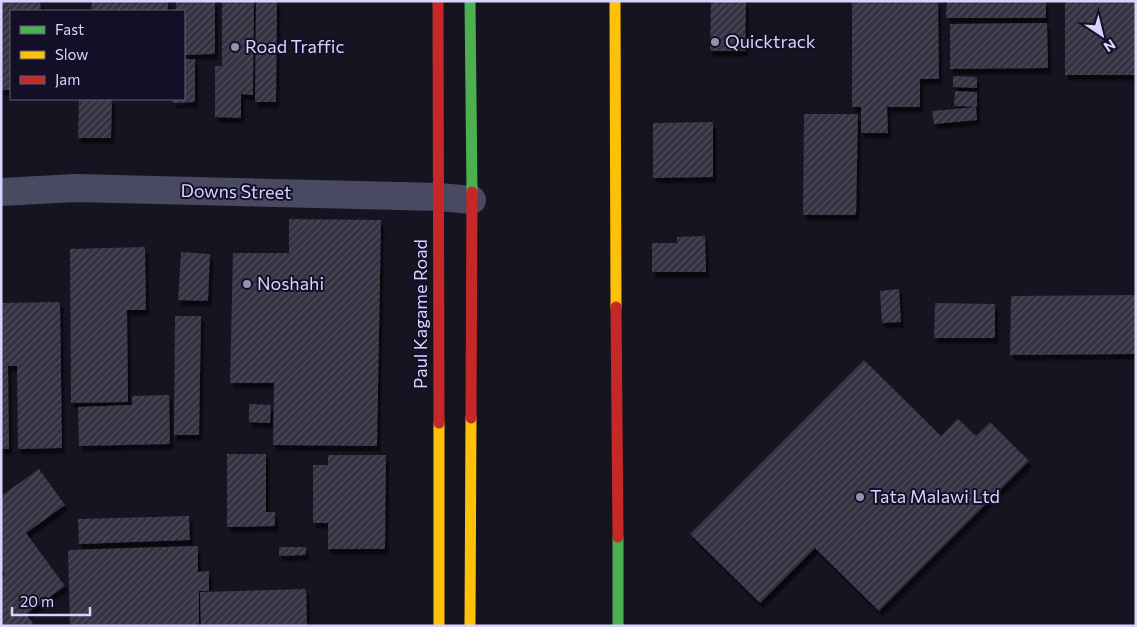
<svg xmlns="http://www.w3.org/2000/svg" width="1137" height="627" font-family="Commissioner,sans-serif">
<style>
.building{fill:url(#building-hatch);filter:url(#shadow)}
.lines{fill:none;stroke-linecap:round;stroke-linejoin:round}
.street{stroke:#4a4962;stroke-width:28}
.fast{stroke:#4caf50;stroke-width:11}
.slow{stroke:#ffc107;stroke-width:11}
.jam{stroke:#c62828;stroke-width:11}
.poi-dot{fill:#9591b1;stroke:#130f26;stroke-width:2}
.labels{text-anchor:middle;stroke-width:4;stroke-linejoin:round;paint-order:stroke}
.poi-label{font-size:18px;fill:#d9d4ff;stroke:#130f26;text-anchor:start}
.street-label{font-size:18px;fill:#d9d4ff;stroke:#130f26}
</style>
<defs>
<pattern id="building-hatch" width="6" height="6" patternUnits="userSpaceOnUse" patternTransform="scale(1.25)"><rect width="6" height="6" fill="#343243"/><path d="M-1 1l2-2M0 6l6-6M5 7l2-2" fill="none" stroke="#514f5f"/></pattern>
<filter id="shadow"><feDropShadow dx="3" dy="5.5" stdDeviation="1" flood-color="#0009"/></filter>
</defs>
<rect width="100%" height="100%" fill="#161421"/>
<!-- building -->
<g class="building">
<path d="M1,1H40L41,11H11V90H1Z"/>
<path d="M92,1H168V11H91Z"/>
<path d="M176,1H215V54L184,55V11H176Z"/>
<path d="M222,1H254L253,95L241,94V118L215,117V66H222Z"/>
<path d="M256,1H277L276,102H255Z"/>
<path d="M711,1H746L745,51H710Z"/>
<path d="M852,1H938L939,79H920V107H887L888,133H861V107H852Z"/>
<path d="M947,1H1046V18H946Z"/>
<rect x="1065" y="1" width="71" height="74"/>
<path d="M1047,23L1048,68L950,69V24Z"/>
<path d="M184,59H195V102L173,103L172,99H184Z"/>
<path d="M953,76L977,77V88L953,87Z"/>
<path d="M955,91L977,92V107L954,106Z"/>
<path d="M79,99H112L111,138H78Z"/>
<path d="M976,107L977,120L934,124L932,111Z"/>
<path d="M804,114H858L856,215H803Z"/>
<path d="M713,122V177L653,178V123Z"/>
<path d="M289,219L381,220L377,446L273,445L274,383H230L233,253H289Z"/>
<path d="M705,236L706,272H652V243H677V237Z"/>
<path d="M145,247L146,310H127L128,402L71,403L70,249Z"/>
<path d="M181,252L210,254L208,301L178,300Z"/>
<path d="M899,289L901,322L882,323L880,291Z"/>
<path d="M1136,295V354L1010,355L1011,296Z"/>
<path d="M60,302L62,448L18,449L17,366H8L9,449H1V303Z"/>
<path d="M935,303L995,304V338H934Z"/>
<path d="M175,316H201L199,435H174Z"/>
<path d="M864,360L941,436L958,419L976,436L990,422L1029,461L879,611L815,548L760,603L690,534Z"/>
<path d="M169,395L170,444L79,446L78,407L132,405V396Z"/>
<path d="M249,404L271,405L270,423L249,422Z"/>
<path d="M227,454H266V512H275V526L227,527Z"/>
<path d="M328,455H386L385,549H328V523H313V465H328Z"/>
<path d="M39,469L65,505L26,533L65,586L26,614L35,626H1V577L5,574L1,569V496Z"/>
<path d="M189,516L190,540L79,544L78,519Z"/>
<path d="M198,546V572L209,571V591H199V626H70L68,550Z"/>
<path d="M279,547H306V555L279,556Z"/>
<path d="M306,589L307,626H201L200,592Z"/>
</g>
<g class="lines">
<!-- street -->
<path class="street" d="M1,192L76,188L439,197L472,200"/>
<!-- fast -->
<g class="fast">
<path d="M470,1L472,192"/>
<path d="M618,537V626"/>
</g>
<!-- slow -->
<g class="slow">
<path d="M615,1L616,307"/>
<path d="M439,423V626"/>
<path d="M470,626L471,418"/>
</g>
<!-- jam -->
<g class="jam">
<path d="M438,1L439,423"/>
<path d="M616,307L618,537"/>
<path d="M471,418L472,192"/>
</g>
</g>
<!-- markers -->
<g class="poi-dot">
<circle cx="715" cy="42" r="5"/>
<circle cx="235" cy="47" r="5"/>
<circle cx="247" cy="284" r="5"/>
<circle cx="860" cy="497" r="5"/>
</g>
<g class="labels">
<!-- poi labels -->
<g class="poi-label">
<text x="725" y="48">Quicktrack</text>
<text x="245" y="53">Road Traffic</text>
<text x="257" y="290">Noshahi</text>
<text x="870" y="503">Tata Malawi Ltd</text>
</g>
<!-- street labels -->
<g class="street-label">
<text transform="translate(236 192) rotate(1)" y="6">Downs Street</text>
<text transform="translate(421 314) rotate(-90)" y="6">Paul Kagame Road</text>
</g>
</g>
<!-- border -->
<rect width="1137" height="627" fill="none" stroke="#d9d4ff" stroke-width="5"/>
<!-- legend -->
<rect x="10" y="10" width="175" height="90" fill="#130f26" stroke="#625e7d"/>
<rect x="20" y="26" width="25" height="8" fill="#4caf50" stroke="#625e7d"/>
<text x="55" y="35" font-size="15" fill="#d9d4ff">Fast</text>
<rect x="20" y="51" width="25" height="8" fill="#ffc107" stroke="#625e7d"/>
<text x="55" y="60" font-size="15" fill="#d9d4ff">Slow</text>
<rect x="20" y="76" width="25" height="8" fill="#c62828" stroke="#625e7d"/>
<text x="55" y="85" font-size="15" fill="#d9d4ff">Jam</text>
<!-- north arrow -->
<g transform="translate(1102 35) rotate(145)" stroke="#130f26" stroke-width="4" paint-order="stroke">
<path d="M0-4L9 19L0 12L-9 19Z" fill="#d9d4ff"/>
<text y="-8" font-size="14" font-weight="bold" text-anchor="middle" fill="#d9d4ff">N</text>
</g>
<!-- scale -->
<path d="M12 607v8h78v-8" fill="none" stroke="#d9d4ff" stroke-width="2.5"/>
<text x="20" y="607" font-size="15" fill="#d9d4ff" stroke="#130f26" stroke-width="4" paint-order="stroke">20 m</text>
</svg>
